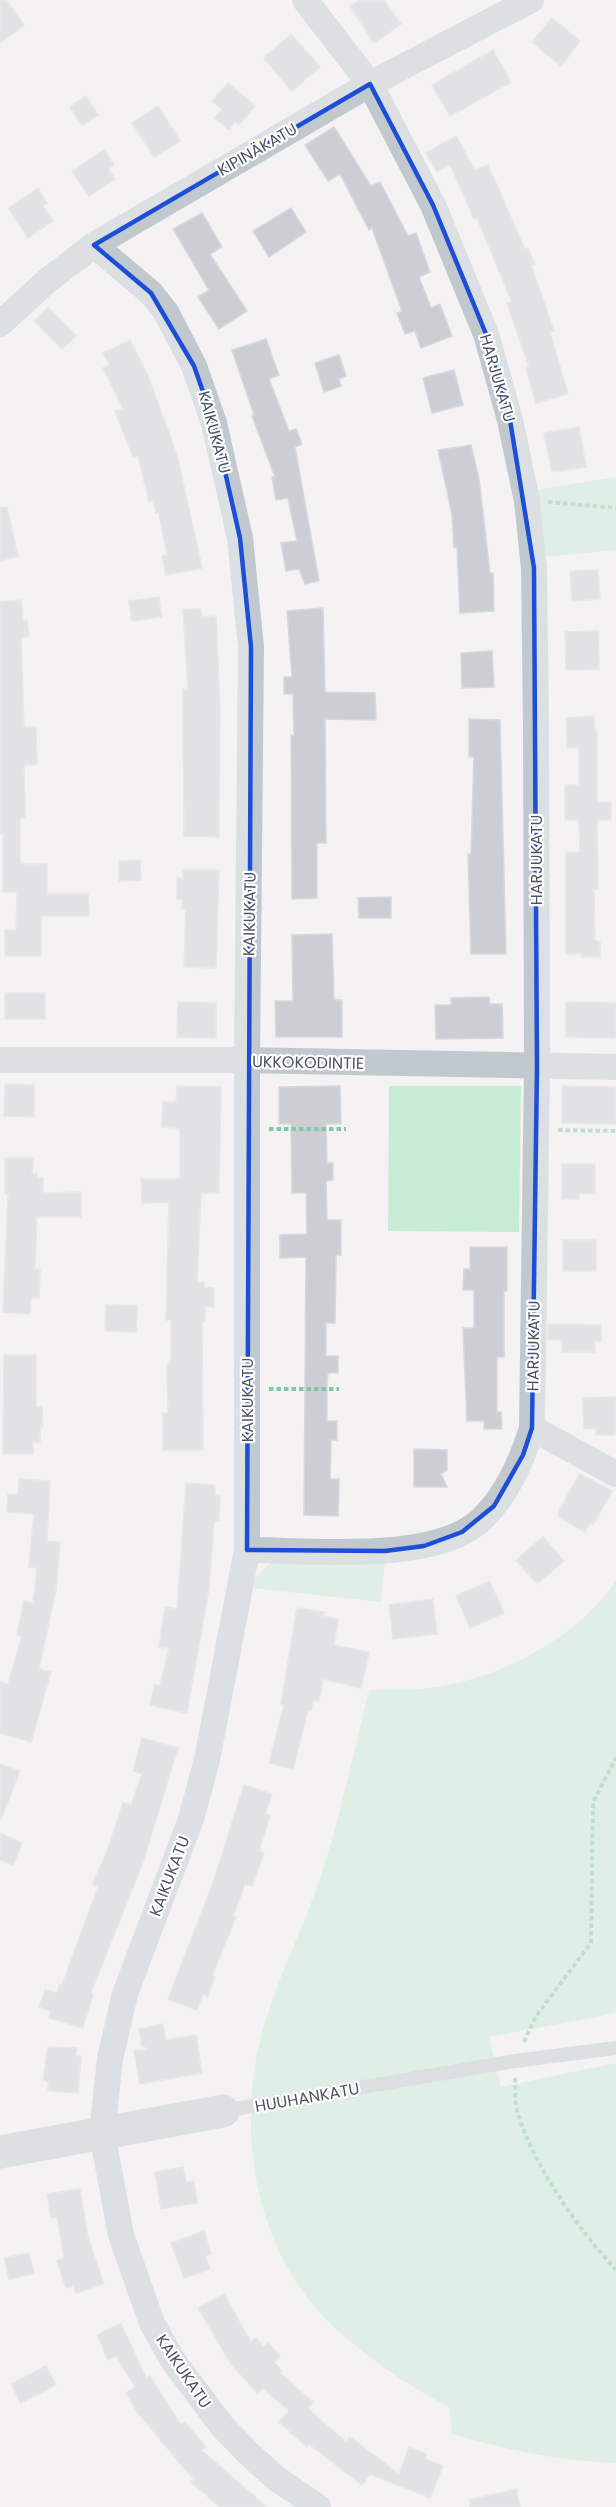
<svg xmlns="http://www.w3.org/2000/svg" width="616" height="2507" font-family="Poppins,sans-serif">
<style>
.green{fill:#c6ecd5}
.building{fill:#ccced4;stroke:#d7d8dc;stroke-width:1.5}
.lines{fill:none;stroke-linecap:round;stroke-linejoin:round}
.path{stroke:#81c8a5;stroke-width:4;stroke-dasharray:4.5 3;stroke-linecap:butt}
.lane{stroke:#c1c9cf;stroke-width:14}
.street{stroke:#c1c9cf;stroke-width:26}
.secondary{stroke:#c0c8d1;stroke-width:33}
.marked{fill:none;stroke:#1d4ed8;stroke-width:4.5;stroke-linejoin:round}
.labels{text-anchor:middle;stroke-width:4.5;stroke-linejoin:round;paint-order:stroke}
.street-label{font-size:16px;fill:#4b555e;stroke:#fff}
</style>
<rect width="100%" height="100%" fill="#f4f2f2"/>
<!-- green -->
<g class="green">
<path d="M616,477V550L544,557L535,490Z"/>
<path d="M389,1086H521L519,1232L388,1231Z"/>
<path d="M385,1561L381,1602L251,1588L254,1579L271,1562Z"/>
<path d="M616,1581V2013L489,2037L501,2087L616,2063V2463C559,2461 507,2450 452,2434L449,2407C409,2386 370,2360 337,2330C258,2259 236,2140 260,2041C275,1980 306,1925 324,1866C342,1808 355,1748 369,1690C388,1689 409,1691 429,1688C498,1680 576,1639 616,1581Z"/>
</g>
<!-- building -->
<g class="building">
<path d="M0,0H6L24,25L0,43Z"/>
<path d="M359,0H384L401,24L374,43L350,6Z"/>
<path d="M552,18L580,41L561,66L532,42Z"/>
<path d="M291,34L320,67L292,91L264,58Z"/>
<path d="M493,50L511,82L450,116L432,85Z"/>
<path d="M228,83L255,106L239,125L235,122L229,130L215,118L222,109L212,101Z"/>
<path d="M86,96L98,115L82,125L70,107Z"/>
<path d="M158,106L180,141L154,157L132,123Z"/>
<path d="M334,127L371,186L380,182L408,236L416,233L430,272L419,277L431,308L440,304L452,336L421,348L415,331L405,334L397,313L402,311L372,228L369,230L340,174L328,181L305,145Z"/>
<path d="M456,136L475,170L488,165L525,249L528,248L535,264L531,265L554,331L550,332L568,394L536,403L526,368L529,367L507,303L512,302L477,218L474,219L450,164L437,172L426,153Z"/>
<path d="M104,150L114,165L108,169L115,179L89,196L72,171Z"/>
<path d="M38,188L47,203L43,206L53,221L28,238L8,208Z"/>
<path d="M291,208L306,232L269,257L253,231Z"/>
<path d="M202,213L222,247L210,254L247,311L219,329L198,297L209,290L173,229Z"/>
<path d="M48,307L76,336L62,349L34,321Z"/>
<path d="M266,339L279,375L269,379L289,431L296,429L302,444L295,447L319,581L305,584L299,569L286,571L281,543L297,541L288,498L276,500L272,477H275L252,416L254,415L232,350Z"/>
<path d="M130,340L148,376L177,455L202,568L166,575L162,556L167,555L159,513H156L153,501L149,502L138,455L133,457L115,411L123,409L103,368L110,365L103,353Z"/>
<path d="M339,355L346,376L339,379L341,386L324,392L315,363Z"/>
<path d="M454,370L463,405L432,413L423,378Z"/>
<path d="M579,427L586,467L552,472L544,433Z"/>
<path d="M471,445L479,479L490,573H493L494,611L460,613L457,547L454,548L452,514L438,450Z"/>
<path d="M7,507L18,556L0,561V508Z"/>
<path d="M598,570L600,599L572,601L570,571Z"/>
<path d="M159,597L162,617L132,621L129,601Z"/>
<path d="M21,600L23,621L27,620L29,637H21L24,727H36L37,765H24L25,818L20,819V864H47V894H88L89,916H41V956H5V930H16L17,892H3V833H0V602Z"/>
<path d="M323,608L325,692L375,693L376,720L325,719L326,843H317V898L292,899L291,735H294L293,694H284V677H292L287,611Z"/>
<path d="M201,609L202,617L216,616L220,707L219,837L184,836L183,689H188L183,610Z"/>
<path d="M598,631L599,669L566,670L565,632Z"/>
<path d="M492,651L494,687L462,688L461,653Z"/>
<path d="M594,716L595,732H597V802L611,803V820H597L598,889H594L595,940L600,942V957H581V954H566V853L580,852L579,820H565V785H579V747L567,748L566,718Z"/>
<path d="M469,719L500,720L506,954H471L468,854H471L474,757H469Z"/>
<path d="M140,860L141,880L119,881V861Z"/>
<path d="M183,870H219L216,968L184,967L186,909H182V899H177V878L183,879Z"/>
<path d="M391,897V918H359L358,898Z"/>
<path d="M332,934L334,1000H342V1037H276L275,1001H293L292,935Z"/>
<rect x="5" y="993" width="40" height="26"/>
<path d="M489,997L490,1004H502L503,1038L436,1039L435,1005H451V998Z"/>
<path d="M178,1002L216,1003V1038L177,1037Z"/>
<path d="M566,1002L616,1003V1038L566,1037Z"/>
<path d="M5,1084L34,1085V1117L4,1116Z"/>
<path d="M177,1086L221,1087L219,1193H201L197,1282H204V1287L214,1288V1307H205V1322H202L203,1450H163V1413H168L167,1364H170L171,1353V1320H166L169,1202L142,1203L141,1179H180V1128L162,1127L163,1102H176Z"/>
<path d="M340,1086L341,1124H326L327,1163H333V1180L326,1181L327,1220H341V1255H336L335,1323H326V1356H338V1373H328L327,1383V1421H337V1440H331L330,1479H339L338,1516L304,1515L306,1257L280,1258V1235L307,1234L306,1193H292L291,1124H279V1087Z"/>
<path d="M562,1086L616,1087V1124L562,1123Z"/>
<path d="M5,1158H33L32,1174L37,1173V1178H43V1193L81,1192V1217H37L35,1269H40L39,1298H31L30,1314L3,1312L8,1193H5Z"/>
<path d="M562,1164H595V1194L579,1193V1199H562Z"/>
<rect x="563" y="1240" width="33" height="31"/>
<path d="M470,1247H507V1291H504V1357H497V1412H501L502,1429H484V1421H467L463,1328H474V1290H463L464,1269H470Z"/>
<path d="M106,1305L137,1306L136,1332L105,1331Z"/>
<path d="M548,1324L601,1325V1341H595V1352H562V1340L548,1339Z"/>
<path d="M4,1355H36V1407H42L43,1428H40V1442H33V1454H3Z"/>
<path d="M616,1397L615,1435H596V1428L584,1429L583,1398Z"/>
<path d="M414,1449L447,1450V1470L441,1474L447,1487H414Z"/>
<path d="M580,1474L612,1491L593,1525L590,1523L585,1532L559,1517V1510Z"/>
<path d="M19,1479L50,1481L47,1541L60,1542L56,1590L39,1669L51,1672L31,1742L0,1733V1682L8,1684L22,1636L17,1635L24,1601L33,1603L37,1568L29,1567L34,1514L7,1512L8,1494L18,1495Z"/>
<path d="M186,1483L215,1485V1496H220L219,1521H214L209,1588L187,1713L150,1705L155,1684L160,1686L169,1648L159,1647L165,1607L177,1609Z"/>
<path d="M543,1537L564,1561L537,1584L516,1560Z"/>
<path d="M490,1581L504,1613L470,1628L456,1596Z"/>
<path d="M433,1599L437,1634L393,1639L389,1605Z"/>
<path d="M297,1608L324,1612L323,1616L338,1619L334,1645L369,1652L361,1688L323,1679L319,1701L313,1700L311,1710H308L293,1769L269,1763L284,1705L281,1704Z"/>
<path d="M142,1738L178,1748L143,1862L91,1993L93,1994L83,2028L49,2018L51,2011L39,2007L45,1990L57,1993L60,1984L62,1985L98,1887L92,1884L106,1854L123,1803L131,1805L142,1774L133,1771Z"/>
<path d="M0,1764L20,1771L1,1819L0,1818Z"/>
<path d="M244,1785L272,1794L265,1814L270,1816L259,1851L264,1853L252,1886L245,1884L233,1916L236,1917L212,1976L215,1977L208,1996L203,1994L197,2010L168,1999L213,1883Z"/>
<path d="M0,1833L22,1843L13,1865L0,1860Z"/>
<path d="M163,2024L166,2040L196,2035L202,2073L140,2084L134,2050H147V2048L142,2046L139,2029Z"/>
<path d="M48,2047L77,2048L75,2056H81L78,2093L48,2091V2081L43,2080Z"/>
<path d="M183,2167L186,2182L194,2181L197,2203L161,2209L155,2172Z"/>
<path d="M80,2189L88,2237L104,2284L76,2293L73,2286L66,2288L57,2261L64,2258L57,2217L51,2218L47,2194Z"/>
<path d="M204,2231L211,2254L205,2256L210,2269L184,2278L171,2243Z"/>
<path d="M29,2253L34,2274L9,2279L4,2258Z"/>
<path d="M224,2294L251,2342L256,2338L264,2347L268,2343L280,2356L274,2362L282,2371L280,2373L313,2402L307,2408L346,2442L350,2437L399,2474L409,2447L427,2454L425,2459L443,2466L430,2498L370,2474L362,2485L309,2444L307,2447L279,2422L289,2411L263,2388L257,2393L231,2364L198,2308Z"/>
<path d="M121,2323L146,2378L150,2376L181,2425L185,2422L206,2447L201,2450L267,2507H220L191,2482L194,2480L138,2413L126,2393L135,2387L116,2356L108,2360L97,2335Z"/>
<path d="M46,2366L56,2385L21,2403L11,2384Z"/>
<path d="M516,2489L520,2507H470L469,2500Z"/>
</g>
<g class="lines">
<!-- path -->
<g class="path">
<path d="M548,502L616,508"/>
<path d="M269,1129H346"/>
<path d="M558,1130L616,1131"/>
<path d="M269,1389H339"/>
<path d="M524,2042L536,2016L591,1943L593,1802L616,1758"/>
<path d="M515,2078C516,2088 514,2100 517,2110C531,2163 579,2230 616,2270"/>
</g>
<!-- lane -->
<path class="lane" d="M223,2111L515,2061L616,2048"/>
<!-- street -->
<g class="street">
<path d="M94,245L151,293L166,312L194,366L214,423L240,538L251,647L247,1060V1550L207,1760L191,1819L125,1994L110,2059L102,2133L121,2235L152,2323L172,2359L222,2426L249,2454L277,2479L318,2507"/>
<path d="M0,324L47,281L94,245L370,84L531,0"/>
<path d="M0,1060H247L616,1067"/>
<path d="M532,1428L616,1474"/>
<path d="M247,1550C310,1550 433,1564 481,1520C507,1495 522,1461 532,1428L537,1067L536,726L534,568L527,501L510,420L486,334L433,205L370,84L305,0"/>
</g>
<!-- secondary -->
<path class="secondary" d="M0,2152L223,2111"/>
</g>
<!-- marked area -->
<path d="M0 0H616V2507H0ZM370,84L433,205L486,334L510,420L534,568L537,1067L532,1428L523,1455L494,1506L462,1532L424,1546L385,1551L247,1550L251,647L240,538L214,423L194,366L151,293L94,245Z" fill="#f4f2f2" fill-opacity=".55" fill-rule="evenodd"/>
<path class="marked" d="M370,84L433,205L486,334L510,420L534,568L537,1067L532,1428L523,1455L494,1506L462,1532L424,1546L385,1551L247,1550L251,647L240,538L214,423L194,366L151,293L94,245Z"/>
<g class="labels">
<!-- street labels -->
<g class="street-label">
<text transform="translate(257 149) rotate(-30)" y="6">KIPINÄKATU</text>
<text transform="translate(498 378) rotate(74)" y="6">HARJUKATU</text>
<text transform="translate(215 432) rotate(75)" y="6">KAIKUKATU</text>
<text transform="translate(536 860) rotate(-90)" y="6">HARJUKATU</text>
<text transform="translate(249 914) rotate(-89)" y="6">KAIKUKATU</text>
<text transform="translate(308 1062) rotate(1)" y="6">UKKOKODINTIE</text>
<text transform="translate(533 1346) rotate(-89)" y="6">HARJUKATU</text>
<text transform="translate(247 1400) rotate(-90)" y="6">KAIKUKATU</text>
<text transform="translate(169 1876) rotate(-69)" y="6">KAIKUKATU</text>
<text transform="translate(307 2097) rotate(-10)" y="6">HUUHANKATU</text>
<text transform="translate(184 2371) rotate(56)" y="6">KAIKUKATU</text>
</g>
</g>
</svg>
